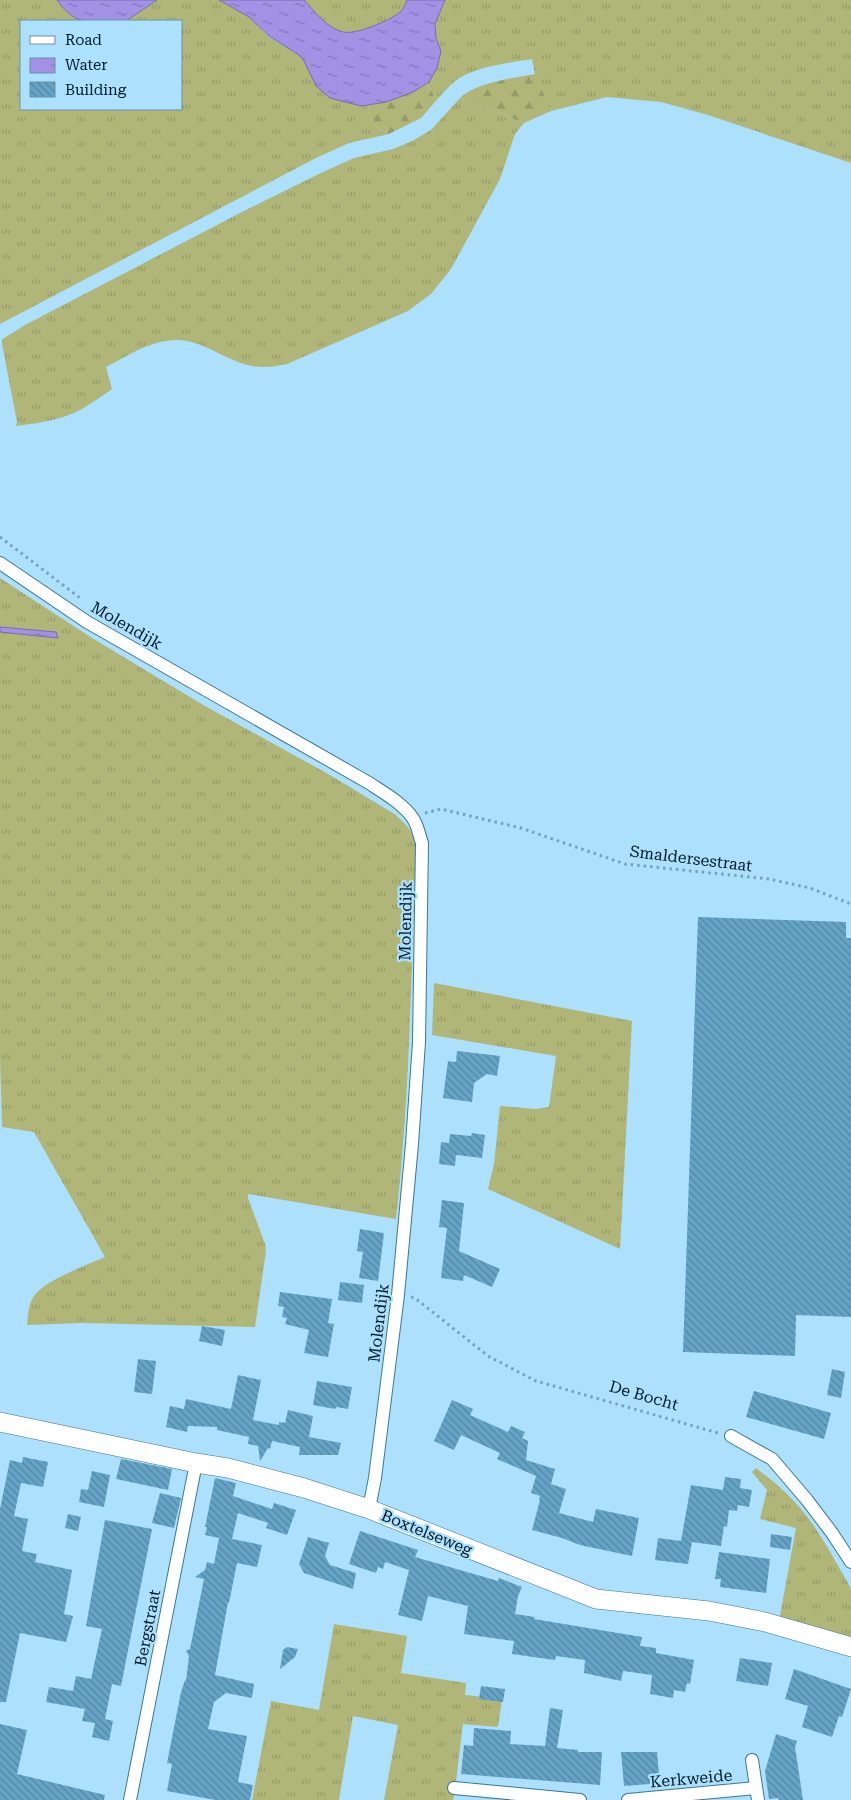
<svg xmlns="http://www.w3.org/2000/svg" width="851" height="1800" font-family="'Roboto Serif',serif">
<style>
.grass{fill:url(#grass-tufts)}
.forest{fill:url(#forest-firs)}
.water{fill:url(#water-ripples);stroke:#736ead}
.building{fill:url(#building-back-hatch)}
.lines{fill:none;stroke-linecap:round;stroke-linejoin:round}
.street-casing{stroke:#377797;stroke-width:14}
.secondary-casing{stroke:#377797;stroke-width:20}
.path{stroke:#76a1b9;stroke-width:3;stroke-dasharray:2.5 4;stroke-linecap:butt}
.street{stroke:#fff;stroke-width:12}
.secondary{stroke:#fff;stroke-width:19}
.labels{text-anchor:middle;stroke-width:4.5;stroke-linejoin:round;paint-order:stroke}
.street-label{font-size:16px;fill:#021c29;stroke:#ade0fd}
</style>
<defs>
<pattern id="grass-tufts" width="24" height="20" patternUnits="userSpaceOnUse" patternTransform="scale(1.25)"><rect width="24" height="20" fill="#b0b678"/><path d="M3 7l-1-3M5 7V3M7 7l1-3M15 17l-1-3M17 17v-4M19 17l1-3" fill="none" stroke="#969c68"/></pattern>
<pattern id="forest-firs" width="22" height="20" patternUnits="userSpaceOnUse" patternTransform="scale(1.25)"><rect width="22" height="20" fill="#b0b678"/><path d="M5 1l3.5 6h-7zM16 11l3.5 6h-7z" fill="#969c68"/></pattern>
<pattern id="water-ripples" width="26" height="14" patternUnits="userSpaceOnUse" patternTransform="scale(1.25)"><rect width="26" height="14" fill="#a391e6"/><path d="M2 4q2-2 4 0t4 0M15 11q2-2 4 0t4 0" fill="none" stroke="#8376ba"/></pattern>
<pattern id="building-back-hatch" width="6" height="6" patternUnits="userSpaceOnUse" patternTransform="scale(1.25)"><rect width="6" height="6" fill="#65a4c6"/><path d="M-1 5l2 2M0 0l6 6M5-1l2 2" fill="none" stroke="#5185a1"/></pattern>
</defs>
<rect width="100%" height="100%" fill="#ade0fd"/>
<!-- grass -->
<g class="grass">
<path d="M0,0H57C64,10 72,18 84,21H21V109H181V21H126L157,0H219L249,17L269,37L299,55L304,61L316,86L361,106L368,105C370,122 373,126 389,134L349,143L316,158L0,324Z"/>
<path d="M304,0H407C405,5 403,10 399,13C389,21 355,35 343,32C328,29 314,11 304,0Z"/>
<path d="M445,0H851V163L708,115L661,102L607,97L551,111L536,80L532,59C509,63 472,67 454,82C447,88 441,95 435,102L432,91L426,84L429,82L441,51L436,38L435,24Z"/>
<path d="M460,98L524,123L515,134L500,179L488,201L451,269L431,294L408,311L287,364C255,372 238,363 210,349C199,344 189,340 177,340C151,340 129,355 106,367L112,389C102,396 92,403 82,409C62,420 38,423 16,426L17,422L2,344V340L4,338L25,325L238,214L323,172L354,158L393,149L412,141L431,130Z"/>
<path d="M0,578L92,638L205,706L330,775L396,815L407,826L413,835L416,849C411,972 410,1096 396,1219L248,1194V1198L265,1244L266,1251L255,1327L83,1323L27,1325C28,1315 28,1305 34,1296C45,1280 87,1265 105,1257L34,1132L2,1127L0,1056Z"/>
<path d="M434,983L632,1021L620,1249L488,1189L494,1164L500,1106L536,1109L549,1107L556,1056L432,1035Z"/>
<path d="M756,1468C766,1476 777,1484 786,1493C813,1518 830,1552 848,1583L851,1589V1639L779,1621L796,1528L760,1519L767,1490L752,1472Z"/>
<path d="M334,1624L407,1636L401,1673L466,1683L465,1695L502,1699L498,1727L463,1724L454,1798L452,1800H384L398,1725L353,1716L339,1800H252L271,1701L319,1710Z"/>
</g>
<!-- forest -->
<g class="forest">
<path d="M535,74L551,111L524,123L460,98C476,82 514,78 535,74Z"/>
<path d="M426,84L432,91L435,102L421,118L389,134C373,126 370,122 368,105C389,102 407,95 426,84Z"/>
</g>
<!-- water -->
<g class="water">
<path d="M57,0H157L126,21H84C72,18 64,10 57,0Z"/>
<path d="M219,0H304C314,11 328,29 343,32C355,35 389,21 399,13C403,10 405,5 407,0H445L435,24L436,38L441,51L437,68L429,82L413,92L386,102L361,106L330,98L316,86L304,61L299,55L269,36L249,17Z"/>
<path d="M0,627L56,632L58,638L0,632Z"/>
</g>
<!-- building -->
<g class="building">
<path d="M698,917L846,922V938H851V1317L796,1315L795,1356L683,1352Z"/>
<path d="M457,1051L500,1056L497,1076L487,1074L474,1083L472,1102L443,1098L448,1061L456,1062Z"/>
<path d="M472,1133L485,1135L482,1158L456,1155L455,1166L439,1164L441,1142L449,1143L450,1134L471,1136Z"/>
<path d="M442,1200L464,1203L459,1251L500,1269L492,1287L464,1275L463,1281L441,1278L447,1228L439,1227Z"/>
<path d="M360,1229L384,1233L378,1281L359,1278L363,1252L357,1251Z"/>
<path d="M340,1282L364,1285L362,1303L338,1300Z"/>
<path d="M280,1292L332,1299L328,1323L334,1324L328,1357L304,1353L309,1330L285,1324L287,1318L282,1317L284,1307L278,1306Z"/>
<path d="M202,1326L225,1330L222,1346L199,1341Z"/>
<path d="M138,1359L156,1361L152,1394L134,1392Z"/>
<path d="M832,1369L845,1372L841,1398L827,1395Z"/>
<path d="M238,1375L261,1380L253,1420L279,1425V1422L285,1423L288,1410L313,1416L309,1437L341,1443L338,1455H299L300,1447L272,1441L270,1449L268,1448L260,1461L258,1446L248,1444L249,1437L217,1430V1427L188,1426L187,1432L166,1427L170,1406L184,1409L186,1399L231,1409Z"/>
<path d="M317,1381L352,1387L348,1409L336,1407L335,1409L313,1405Z"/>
<path d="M754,1391L831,1413L824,1439L746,1417Z"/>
<path d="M452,1400L473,1409L470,1415L508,1432L511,1426L525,1432L522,1438L528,1441L526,1460L555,1469L551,1484L566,1489L559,1513L593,1522L596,1509L639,1518L632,1556L580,1545L562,1538L532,1530L540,1500H539L540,1496L531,1493L536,1476L497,1459L500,1453L461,1435L454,1450L434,1441Z"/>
<path d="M23,1457L48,1462L43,1487L21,1483L14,1516L28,1519L22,1551L37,1554L35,1562L72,1570L64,1614L73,1616L66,1642L20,1633L6,1702H0V1509L10,1460L22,1463Z"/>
<path d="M121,1459L172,1469L168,1490L116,1479Z"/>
<path d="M92,1471L110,1475L104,1507L79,1502L81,1489L88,1490Z"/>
<path d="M725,1477L741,1479L740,1488L752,1490L749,1507L738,1505L737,1511L729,1510L727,1527L724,1526L721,1546L692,1542L688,1564L655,1560L658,1538L681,1541L691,1485L723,1490Z"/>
<path d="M215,1478L236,1483L233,1496L272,1509L274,1503L296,1510L287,1535L266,1528L268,1523L238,1513L232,1539L262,1545L257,1567L237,1563L229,1603L228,1602L215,1675L254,1684L252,1698L226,1693L214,1702L208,1729L247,1736L238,1782L253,1785L250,1800H215L167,1791L172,1764L167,1763L181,1692L185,1680L186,1681L189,1656L186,1651L190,1649L204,1579L195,1577L205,1570L207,1562L214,1564L219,1538L205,1535L207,1527H205Z"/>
<path d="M160,1493L181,1498L174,1528L152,1523Z"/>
<path d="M68,1514L81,1517L78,1531L65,1528Z"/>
<path d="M105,1520L152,1529L121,1686L112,1684L105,1719L113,1721L109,1741L92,1737L95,1723L82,1721L85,1709L46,1702L49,1687L73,1691L76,1676L91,1679L102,1629L86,1626Z"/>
<path d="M360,1531L418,1550L415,1557L498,1581L499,1578L522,1587L518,1596L515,1614L535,1617L534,1619L642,1637L640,1646L656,1648V1653L694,1660L690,1684L687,1683L685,1692L674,1690L673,1698L650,1694L652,1675L623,1671L621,1681L584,1673L585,1660L556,1656L555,1660L512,1654L514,1641L464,1634L468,1606L428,1596L422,1621L398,1615L409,1570L385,1562L383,1569L378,1567L376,1573L349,1564Z"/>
<path d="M771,1534L792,1537L790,1550L770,1547Z"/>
<path d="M308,1537L329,1543L325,1556L330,1565L356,1573L353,1589L304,1573L299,1564Z"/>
<path d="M719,1552L770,1559L766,1593L720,1587L721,1579H715Z"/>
<path d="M287,1647L298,1649L295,1657L280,1669L283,1650Z"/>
<path d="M740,1658L772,1663L768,1686L736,1681Z"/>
<path d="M794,1669L851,1689L842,1717L839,1716L832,1737L802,1727L808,1706L785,1699Z"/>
<path d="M481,1686L505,1689L503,1702L479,1699Z"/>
<path d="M550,1708L563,1710L557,1748L578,1750V1752H602L600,1785L461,1774L464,1745L473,1746L474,1728L511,1731L510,1744L545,1746Z"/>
<path d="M0,1724L27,1730L17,1774L105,1795L104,1800H0Z"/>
<path d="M776,1734L797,1741L795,1747L803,1800H779L778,1798L769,1799L765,1771Z"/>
<path d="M621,1752H657L659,1774L650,1775V1784L624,1786Z"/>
</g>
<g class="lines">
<!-- street casing -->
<g class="street-casing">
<g id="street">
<path d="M0,563L87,622L369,783C384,793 402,803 412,817C418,825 419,835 422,843L419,1042L412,1144L398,1295L375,1478L369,1509"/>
<path d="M731,1436L772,1459L807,1500L832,1533L851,1562"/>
<path d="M752,1760L758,1800"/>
<path d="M454,1788L580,1800"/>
<path d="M130,1800L196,1463"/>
<path d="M628,1800L756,1788"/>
</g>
</g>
<!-- secondary casing -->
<g class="secondary-casing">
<path id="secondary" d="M0,1422L196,1463L228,1468L304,1488L369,1509L596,1599L709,1611L765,1622L851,1647"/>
</g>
<!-- path -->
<g class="path">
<path d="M0,537L80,598"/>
<path d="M425,813L441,809L521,828L625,864L769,879L810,888L851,904"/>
<path d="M411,1297L415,1298L488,1356L536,1381L718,1433"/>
</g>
<!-- street -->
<use href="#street" class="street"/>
<!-- secondary -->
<use href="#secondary" class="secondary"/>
</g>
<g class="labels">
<!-- street labels -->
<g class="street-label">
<text transform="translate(127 625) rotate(30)" y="6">Molendijk</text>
<text transform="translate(691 858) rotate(7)" y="6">Smaldersestraat</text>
<text transform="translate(405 921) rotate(-89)" y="6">Molendijk</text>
<text transform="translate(378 1323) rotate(-83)" y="6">Molendijk</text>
<text transform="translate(644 1395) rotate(16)" y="6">De Bocht</text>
<text transform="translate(427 1532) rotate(22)" y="6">Boxtelseweg</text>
<text transform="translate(147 1628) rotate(-79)" y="6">Bergstraat</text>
<text transform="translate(691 1778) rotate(-5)" y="6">Kerkweide</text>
</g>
</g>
<!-- legend -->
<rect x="20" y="20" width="162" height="90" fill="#ade0fd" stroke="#6992a8"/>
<rect x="30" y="36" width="25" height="8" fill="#ffffff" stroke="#6992a8"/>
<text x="65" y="45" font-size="15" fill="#021c29">Road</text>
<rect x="30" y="58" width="25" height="15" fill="url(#water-ripples)" stroke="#6992a8"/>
<text x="65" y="70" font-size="15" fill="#021c29">Water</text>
<rect x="30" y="82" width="25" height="15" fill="url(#building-back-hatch)" stroke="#6992a8"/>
<text x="65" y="95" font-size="15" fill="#021c29">Building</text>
</svg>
